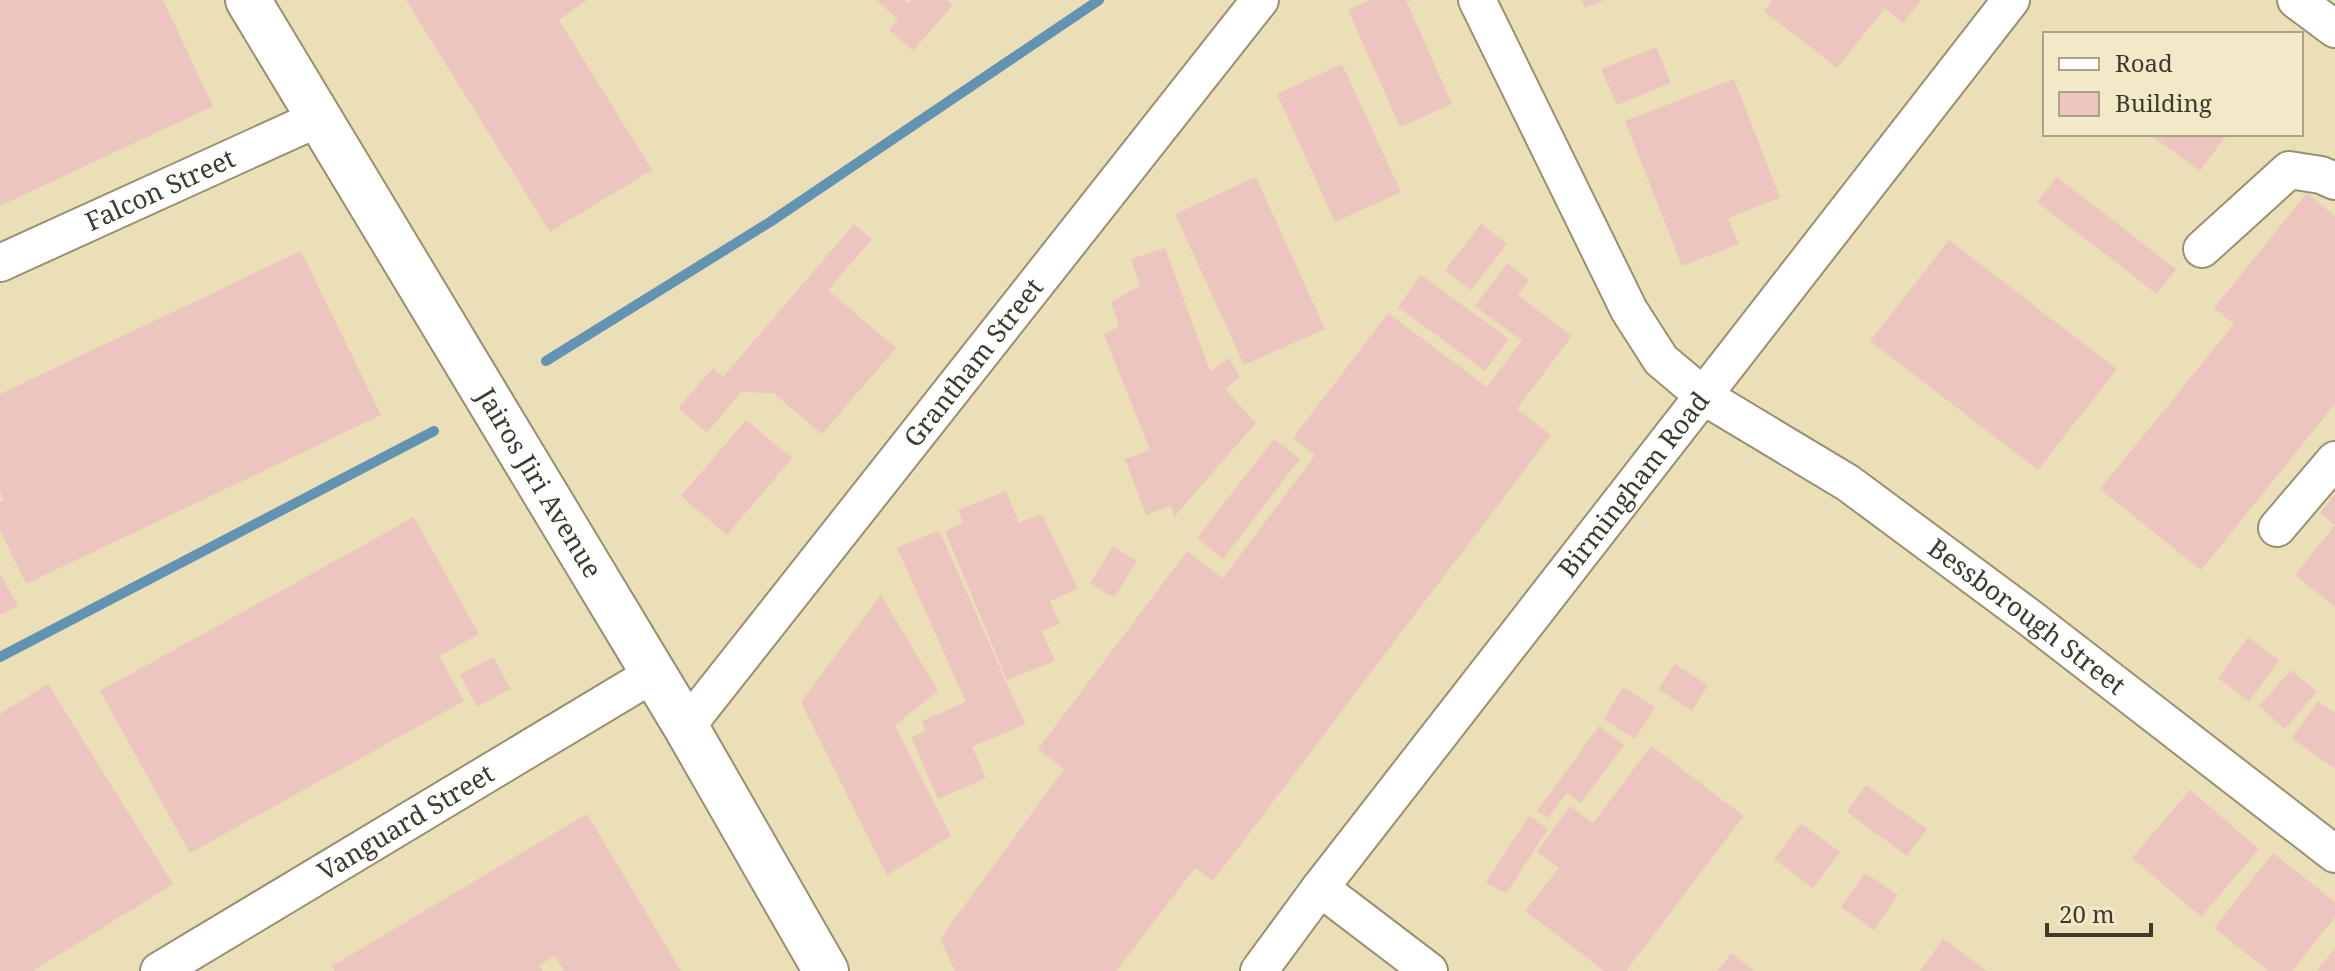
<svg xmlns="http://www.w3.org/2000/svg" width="2335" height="971" font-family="'Noto Serif',serif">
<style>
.built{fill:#ebdfb7;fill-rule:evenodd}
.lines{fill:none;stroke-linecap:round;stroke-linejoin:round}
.stream{stroke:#6293b2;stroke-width:10}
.building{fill:#ecc6be}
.minor-casing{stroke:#999071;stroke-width:40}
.major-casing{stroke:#999071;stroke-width:48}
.minor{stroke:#fff;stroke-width:36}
.major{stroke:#fff;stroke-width:44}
.labels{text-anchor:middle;stroke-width:8;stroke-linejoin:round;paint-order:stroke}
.street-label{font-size:26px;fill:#3e3a2d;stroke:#f2e9c8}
</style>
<rect width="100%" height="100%" fill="#f2e9c8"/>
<!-- built -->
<path class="built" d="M0,0H2335V971H0ZM2045,34H2301V134H2045Z"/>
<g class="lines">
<!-- stream -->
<g class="stream">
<path d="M546,361L770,222L1099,0"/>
<path d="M0,657L434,431"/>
</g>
</g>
<!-- building -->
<g class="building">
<path d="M0,0H163L213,106L0,206Z"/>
<path d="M406,0H587L559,20L652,170L550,232Z"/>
<path d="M876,0H904L908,4L912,0H947L953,5L913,51L889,30L898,19Z"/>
<path d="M1370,0H1406L1452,104L1400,127L1348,10Z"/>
<path d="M1581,0H1605L1585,8Z"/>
<path d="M1772,0H1921L1903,23L1885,8L1837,68L1764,11Z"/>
<path d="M1656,47L1671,83L1617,105L1601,69Z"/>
<path d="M1342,64L1401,192L1335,222L1277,94Z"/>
<path d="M1734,79L1780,198L1728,218L1739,244L1682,266L1625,121Z"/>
<path d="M2149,134H2227L2200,171Z"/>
<path d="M1256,177L1325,329L1244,365L1175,214Z"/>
<path d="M2057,177L2176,269L2157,294L2037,202Z"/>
<path d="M2307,193L2335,216V404L2201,570L2100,489L2234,324L2214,308Z"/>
<path d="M854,224L872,239L828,290L896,348L822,434L773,393L741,392L707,433L678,408L713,368L723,377Z"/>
<path d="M1481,224L1507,244L1471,290L1445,270Z"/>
<path d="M1949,240L2117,369L2038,470L1870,341Z"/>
<path d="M1165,248L1210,371L1229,358L1240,377L1225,389L1256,423L1174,517L1171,506L1146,515L1125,459L1150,450L1104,335L1119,326L1111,302L1140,286L1131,259Z"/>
<path d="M301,251L381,415L26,584L0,530V502L4,500L0,492V394Z"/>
<path d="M1507,263L1529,280L1518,295L1572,336L1517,409L1551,435L1213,881L1195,868L1116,971H955L940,939L1064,769L1038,749L1187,551L1223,578L1315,455L1293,438L1388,313L1487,387L1522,341L1475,306Z"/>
<path d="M1421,275L1509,339L1485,371L1398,307Z"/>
<path d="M746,420L792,458L727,535L681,496Z"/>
<path d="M1274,439L1300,459L1223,559L1197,538Z"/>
<path d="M1006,491L1019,523L1042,514L1078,589L1050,601L1060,624L1042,631L1055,661L1007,680L945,531L963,523L958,510Z"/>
<path d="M2335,494V525L2320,513Z"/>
<path d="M414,517L479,634L439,656L464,701L190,853L100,691Z"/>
<path d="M2335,525V607L2295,575Z"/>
<path d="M939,530L1025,724L972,747L986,778L938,799L911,737L926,731L922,721L966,702L897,548Z"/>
<path d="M1113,546L1137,561L1114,598L1090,583Z"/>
<path d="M0,574L18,606L0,615Z"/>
<path d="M881,595L938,691L895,725L951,836L887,875L801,702Z"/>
<path d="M2248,637L2279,660L2249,701L2218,678Z"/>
<path d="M493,657L511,689L477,707L460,675Z"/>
<path d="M1675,664L1708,685L1692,711L1658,689Z"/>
<path d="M2291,670L2317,692L2285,729L2259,706Z"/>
<path d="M48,684L173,884L33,971H0V714Z"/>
<path d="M1623,687L1655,707L1635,739L1604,719Z"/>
<path d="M2318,701L2335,713V769L2292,738Z"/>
<path d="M1599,726L1624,745L1581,803L1567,793L1548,818L1537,811Z"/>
<path d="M1651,746L1744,816L1626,971H1604L1525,911L1559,868L1537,852L1570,806L1593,823Z"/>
<path d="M1866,785L1927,829L1907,856L1847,812Z"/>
<path d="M2190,790L2259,849L2201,917L2132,858Z"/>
<path d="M587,814L681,971H564L555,956L539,965L543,971H335L332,966Z"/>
<path d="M1529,816L1548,829L1506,894L1486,882Z"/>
<path d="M1801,823L1840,852L1813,888L1774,859Z"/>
<path d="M2273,853L2335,902V917L2292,971H2269L2214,928Z"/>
<path d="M1865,873L1898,895L1874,930L1841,907Z"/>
<path d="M1943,939L1987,971H1920Z"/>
<path d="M2335,948V971H2317Z"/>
<path d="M1732,953L1754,971H1717Z"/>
</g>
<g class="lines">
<!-- minor casing -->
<g class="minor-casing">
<g id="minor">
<path id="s1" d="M1477,0L1629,310L1661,360L1705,397L1848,483L2030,618L2335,854"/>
<path d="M2296,0L2335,29"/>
<path d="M2202,249L2289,170L2321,175L2335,181"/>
<path id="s2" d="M0,263L319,118"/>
<path d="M2277,528L2335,460"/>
<path id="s3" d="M686,727L1260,0"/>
<path d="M1320,888L1429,971"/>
<path id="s4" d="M159,971L653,674"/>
<path id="s5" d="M1259,971L1320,888L2011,0"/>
</g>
</g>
<!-- major casing -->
<g class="major-casing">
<g id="major">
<path id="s6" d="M248,0L686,727L826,971"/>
</g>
</g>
<!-- minor -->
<use href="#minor" class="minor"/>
<!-- major -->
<use href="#major" class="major"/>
</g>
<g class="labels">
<!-- street labels -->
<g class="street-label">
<text dy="9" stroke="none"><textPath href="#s2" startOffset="176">Falcon Street</textPath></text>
<text dy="9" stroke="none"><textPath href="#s3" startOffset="464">Grantham Street</textPath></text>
<text dy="9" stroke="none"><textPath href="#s6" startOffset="564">Jairos Jiri Avenue</textPath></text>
<text dy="9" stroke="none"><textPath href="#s5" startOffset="614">Birmingham Road</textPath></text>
<text dy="9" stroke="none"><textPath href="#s1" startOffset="852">Bessborough Street</textPath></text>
<text dy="9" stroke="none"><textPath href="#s4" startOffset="288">Vanguard Street</textPath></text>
</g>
</g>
<!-- legend -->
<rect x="2043" y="32" width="260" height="104" fill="#f2e9c8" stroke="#aaa38a" stroke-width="2"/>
<rect x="2059" y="58" width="40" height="12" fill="#ffffff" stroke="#aaa38a" stroke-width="2"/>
<text x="2115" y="72" font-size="24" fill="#3e3a2d">Road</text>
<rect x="2059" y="92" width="40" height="24" fill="#ecc6be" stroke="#aaa38a" stroke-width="2"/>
<text x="2115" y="112" font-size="24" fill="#3e3a2d">Building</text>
<!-- scale -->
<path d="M2047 923v12h104v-12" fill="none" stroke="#3e3a2d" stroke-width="4"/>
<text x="2059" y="923" font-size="24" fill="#3e3a2d" stroke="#f2e9c8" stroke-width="6" paint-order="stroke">20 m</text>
</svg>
